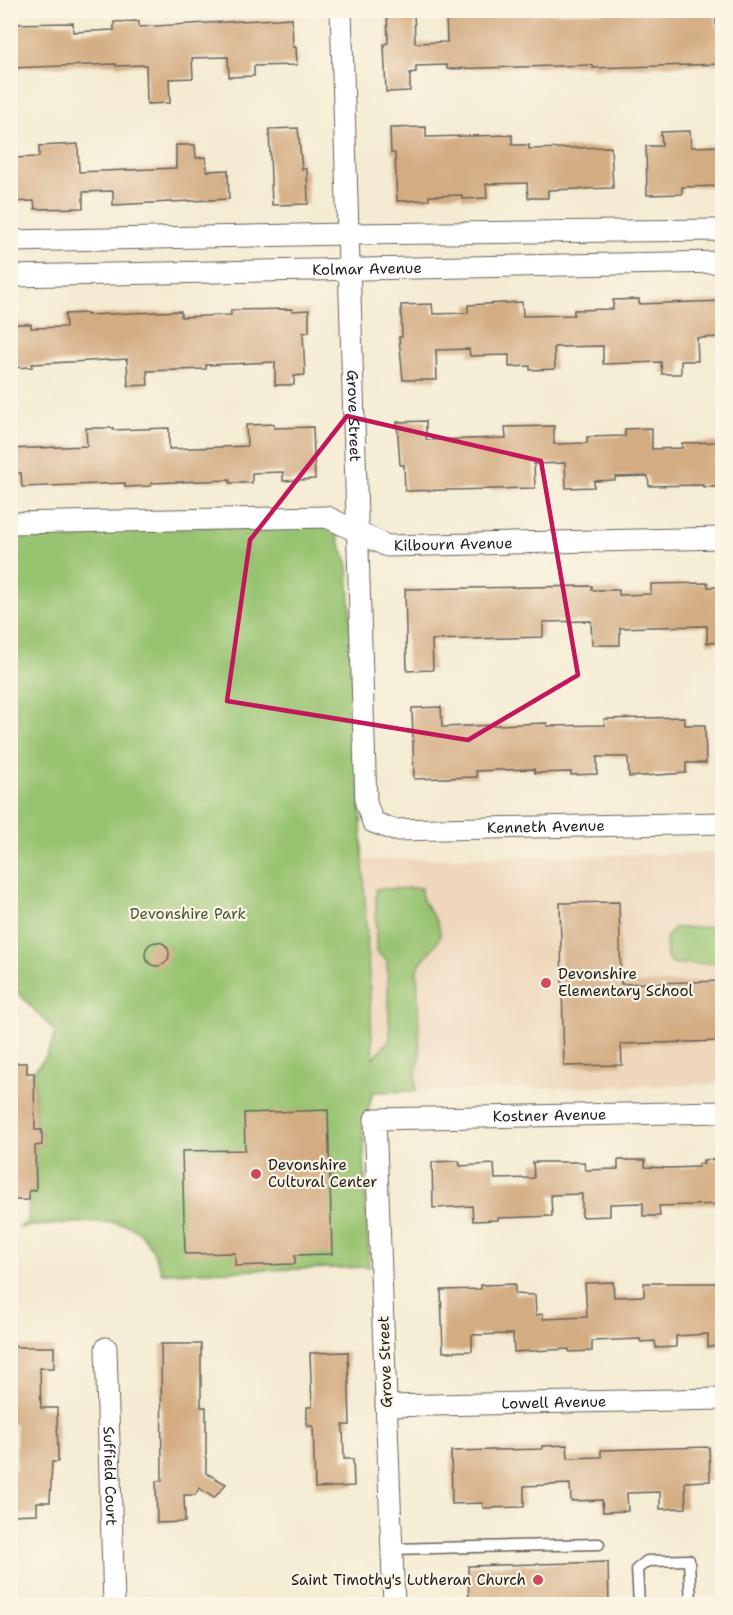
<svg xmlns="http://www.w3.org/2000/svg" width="733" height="1615" font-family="'Shantell Sans',sans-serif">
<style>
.built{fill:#eed7bb}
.green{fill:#97c370;stroke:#5a7046;stroke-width:1.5}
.building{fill:#d3ac82}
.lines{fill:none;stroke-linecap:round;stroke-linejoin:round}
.service-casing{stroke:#68645c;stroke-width:13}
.minor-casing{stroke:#68645c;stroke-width:23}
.service{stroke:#fff;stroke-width:10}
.minor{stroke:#fff;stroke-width:21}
.marked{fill:none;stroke:#c2185b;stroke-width:4.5;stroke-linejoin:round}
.poi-dot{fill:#d1495b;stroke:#fcf5e5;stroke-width:2}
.labels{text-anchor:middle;stroke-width:4.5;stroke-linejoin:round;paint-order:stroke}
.street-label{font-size:15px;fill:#1c1c1c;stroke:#fcf5e5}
.park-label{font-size:15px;fill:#475639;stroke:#fcf5e5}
.poi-label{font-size:15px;fill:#1c1c1c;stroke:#fcf5e5;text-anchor:start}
</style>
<rect width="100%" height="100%" fill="#fcf5e5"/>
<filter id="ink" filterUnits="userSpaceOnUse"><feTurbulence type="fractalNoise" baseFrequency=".0167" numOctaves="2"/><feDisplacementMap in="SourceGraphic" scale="12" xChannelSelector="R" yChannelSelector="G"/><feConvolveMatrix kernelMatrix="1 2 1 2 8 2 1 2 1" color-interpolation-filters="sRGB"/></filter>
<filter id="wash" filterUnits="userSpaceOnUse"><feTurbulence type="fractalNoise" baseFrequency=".008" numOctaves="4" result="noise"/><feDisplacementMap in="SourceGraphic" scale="24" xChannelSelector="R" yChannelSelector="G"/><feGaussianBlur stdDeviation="1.35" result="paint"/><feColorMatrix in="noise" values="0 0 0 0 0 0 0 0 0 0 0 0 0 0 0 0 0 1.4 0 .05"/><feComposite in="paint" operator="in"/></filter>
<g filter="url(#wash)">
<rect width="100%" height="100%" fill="#f4ebd2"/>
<!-- built -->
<path class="built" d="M722,853V1084L373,1092L364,860Z"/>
<!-- green -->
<g class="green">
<path d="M333,524L348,565L373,1059L390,1039L387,961L376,951V889L421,888C419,907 441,916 440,935C439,946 422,956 417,970L420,1059L416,1072V1091L373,1092L363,1129L369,1267L162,1273C156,1256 148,1236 131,1227C114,1217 43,1226 20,1227L28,1222L29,1191L36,1190L35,1146L42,1145V1131L35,1130L34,1070C47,1059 51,1048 55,1032L11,985V531Z"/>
<path d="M718,920H722V963L675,964L667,959L666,939L673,928L709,927Z"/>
</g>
<g id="blocks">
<!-- building -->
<g class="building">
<path d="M387,10H414L415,43L447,42L446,15L716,10V28H723V64L593,68V65L447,69V65L416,66V72L410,73V91L386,92L384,44L388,43Z"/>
<path d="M292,18L293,47H296L297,65L254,66V76L229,77L228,57L192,58L193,78L169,79L170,103L147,104L146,65L116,66V64L10,68V24L73,23V32L114,30V22L139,21V27Z"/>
<path d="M426,127V137L512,135V145H529V149L611,147L613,188L548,190V198H528L527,183L486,184L487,198L462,199V195L429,196V200L397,201L395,153H391L390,128Z"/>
<path d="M298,128L302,169H307L308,204L272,205L269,129Z"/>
<path d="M690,131L691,147L723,146V186L682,187V194L647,195L646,146H662L661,132Z"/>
<path d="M78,144L79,172L176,168V145H195L196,158L206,157L207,171L228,170L229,199L113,205V191L83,192V208L35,209L34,201L10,202V158L39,157V146Z"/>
<path d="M639,299V304L723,301V337L697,338L698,361H681V374H662L661,362L603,364V346L554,347L555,369L530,370V366L509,367V355L470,356L469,349L436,350L437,380H403L399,337H402L401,305L432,304L433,314L468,313V305L522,302L523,316L574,315V310L613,309V300Z"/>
<path d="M292,309V311L309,310V332L303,333L305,375L294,376V385H275V362L206,365V369L147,371L148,385L128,386L127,359L32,364V367L10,368V324H31V328L66,327L65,314L87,313V315L181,311V317L231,315V310Z"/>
<path d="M426,421V439L429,440L506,438L505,427L554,426V444L587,443V437L625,436V429L652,428V449L682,448V443L723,442V487H703V485L649,486L648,476L615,477V480L594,481V487L566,488L565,463L534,464L535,488L405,491L404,465H400L397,422Z"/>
<path d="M274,424V428L313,427L315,479L283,481V472L252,473V483H230V480L151,483V486L125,487V483L22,487L21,473H10V449L87,446L86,428H113V430L169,428V449L247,446L246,425Z"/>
<path d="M708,583V587H723V642L707,643V626L652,627L620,628V645H592L591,621L543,622V637L432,640L433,670L407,671L405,589L592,586V590H619V595L651,594V584Z"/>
<path d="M441,707L442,727L547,723V726L605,725L604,719L685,717V725H705L706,763H686V773L629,777L628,757H597V774L571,775V772L535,773L534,769L499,770L476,771L477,777L414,779L412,708Z"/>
<path d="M619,902L621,984L723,981V1041L621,1044L622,1065L564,1066L560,903Z"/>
<circle cx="157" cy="954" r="12"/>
<path d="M10,1063H27V1073H34L35,1130H42V1145L35,1146L36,1190L29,1191V1200H11Z"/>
<path d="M328,1110L332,1254L295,1255V1264L235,1266V1253L185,1254L182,1151L245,1150L244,1113Z"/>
<path d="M723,1159V1204L659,1206L660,1216H643V1203L610,1204V1216L582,1217V1194L551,1195L552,1216L498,1218V1220L473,1221L472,1206L433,1208L432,1162L459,1161L460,1166L494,1164L495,1179L534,1178L533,1162H584L585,1170L618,1169V1160H645V1167L669,1168L698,1167V1164H704L703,1160Z"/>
<path d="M613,1282L614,1297L644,1296V1283H723V1346L708,1347V1334L676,1336V1347L656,1348L655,1341L641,1342L640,1339L592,1341V1351L569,1352V1349L514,1352L513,1334L472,1335V1351L443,1352L441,1290L481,1289V1285L515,1284V1294L535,1295L536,1315L543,1314V1319L587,1317L585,1283Z"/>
<path d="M161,1344H201V1407H206V1473L226,1484L214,1498L199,1488L195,1495H184L185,1522L157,1523L156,1481H162Z"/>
<path d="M10,1347H54V1368H40L41,1408H57L58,1462H52L50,1502H37V1514L10,1515V1471L16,1470V1424H10Z"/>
<path d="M348,1352L350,1425H343L344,1459H353L354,1486L315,1488L313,1426H307V1407H312L310,1353Z"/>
<path d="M567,1445L568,1458L601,1457V1450L709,1447L710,1481L685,1482L686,1508L660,1509V1492L627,1493L628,1511L603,1512L602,1500L571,1501L570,1484L524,1486V1507L483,1508V1503L452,1504L451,1451L542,1449V1446Z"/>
<path d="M608,1562L609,1605H571V1600L507,1602L508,1605H469L468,1566Z"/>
</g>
</g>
</g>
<g filter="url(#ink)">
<use href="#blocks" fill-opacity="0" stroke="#68645c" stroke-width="1.5"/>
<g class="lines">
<!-- service casing -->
<g class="service-casing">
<g id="service">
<path d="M392,1549L599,1544"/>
<path d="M639,1604L637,1569L647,1561L689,1560L691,1604"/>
</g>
</g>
<!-- minor casing -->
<g class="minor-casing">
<g id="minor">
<path id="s1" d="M341,10L366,803L373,822L394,830L722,823"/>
<path d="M10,241L347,234L722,230"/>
<path id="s2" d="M10,276L722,262"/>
<path id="s3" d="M10,523L327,517L387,546L722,538"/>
<path id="s4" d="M106,1348L114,1604"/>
<path id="s5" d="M386,1406L722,1399"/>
<path id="s6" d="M394,1604L375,1119L722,1112"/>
</g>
</g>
<!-- service -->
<use href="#service" class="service"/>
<!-- minor -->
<use href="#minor" class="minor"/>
</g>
</g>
<!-- marked area -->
<path class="marked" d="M347,416L541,461L578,675L468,740L227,701L250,540Z"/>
<!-- markers -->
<g class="poi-dot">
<circle cx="546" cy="983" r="6"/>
<circle cx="256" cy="1174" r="6"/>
<circle cx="538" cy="1580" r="6"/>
</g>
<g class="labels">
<!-- street labels -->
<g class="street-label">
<text dy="5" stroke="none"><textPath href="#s2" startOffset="357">Kolmar Avenue</textPath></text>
<text dy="5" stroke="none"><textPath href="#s1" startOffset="406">Grove Street</textPath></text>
<text dy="5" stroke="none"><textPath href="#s3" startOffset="450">Kilbourn Avenue</textPath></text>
<text dy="5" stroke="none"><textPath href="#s1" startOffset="988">Kenneth Avenue</textPath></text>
<text dy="5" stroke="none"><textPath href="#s6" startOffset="660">Kostner Avenue</textPath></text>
<text transform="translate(385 1362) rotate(-92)" y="5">Grove Street</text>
<text dy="5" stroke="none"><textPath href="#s5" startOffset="168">Lowell Avenue</textPath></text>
<text dy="5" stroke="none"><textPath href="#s4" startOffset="128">Suffield Court</textPath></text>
</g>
<!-- park labels -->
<g class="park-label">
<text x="188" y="919">Devonshire Park</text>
</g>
<!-- poi labels -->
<g class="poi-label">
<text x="558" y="979">Devonshire<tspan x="558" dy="17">Elementary School</tspan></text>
<text x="268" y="1170">Devonshire<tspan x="268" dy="17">Cultural Center</tspan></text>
<text x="526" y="1585" text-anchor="end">Saint Timothy's Lutheran Church</text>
</g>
</g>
<!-- margin -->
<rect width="733" height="1615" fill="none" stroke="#fcf5e5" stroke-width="36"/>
</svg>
